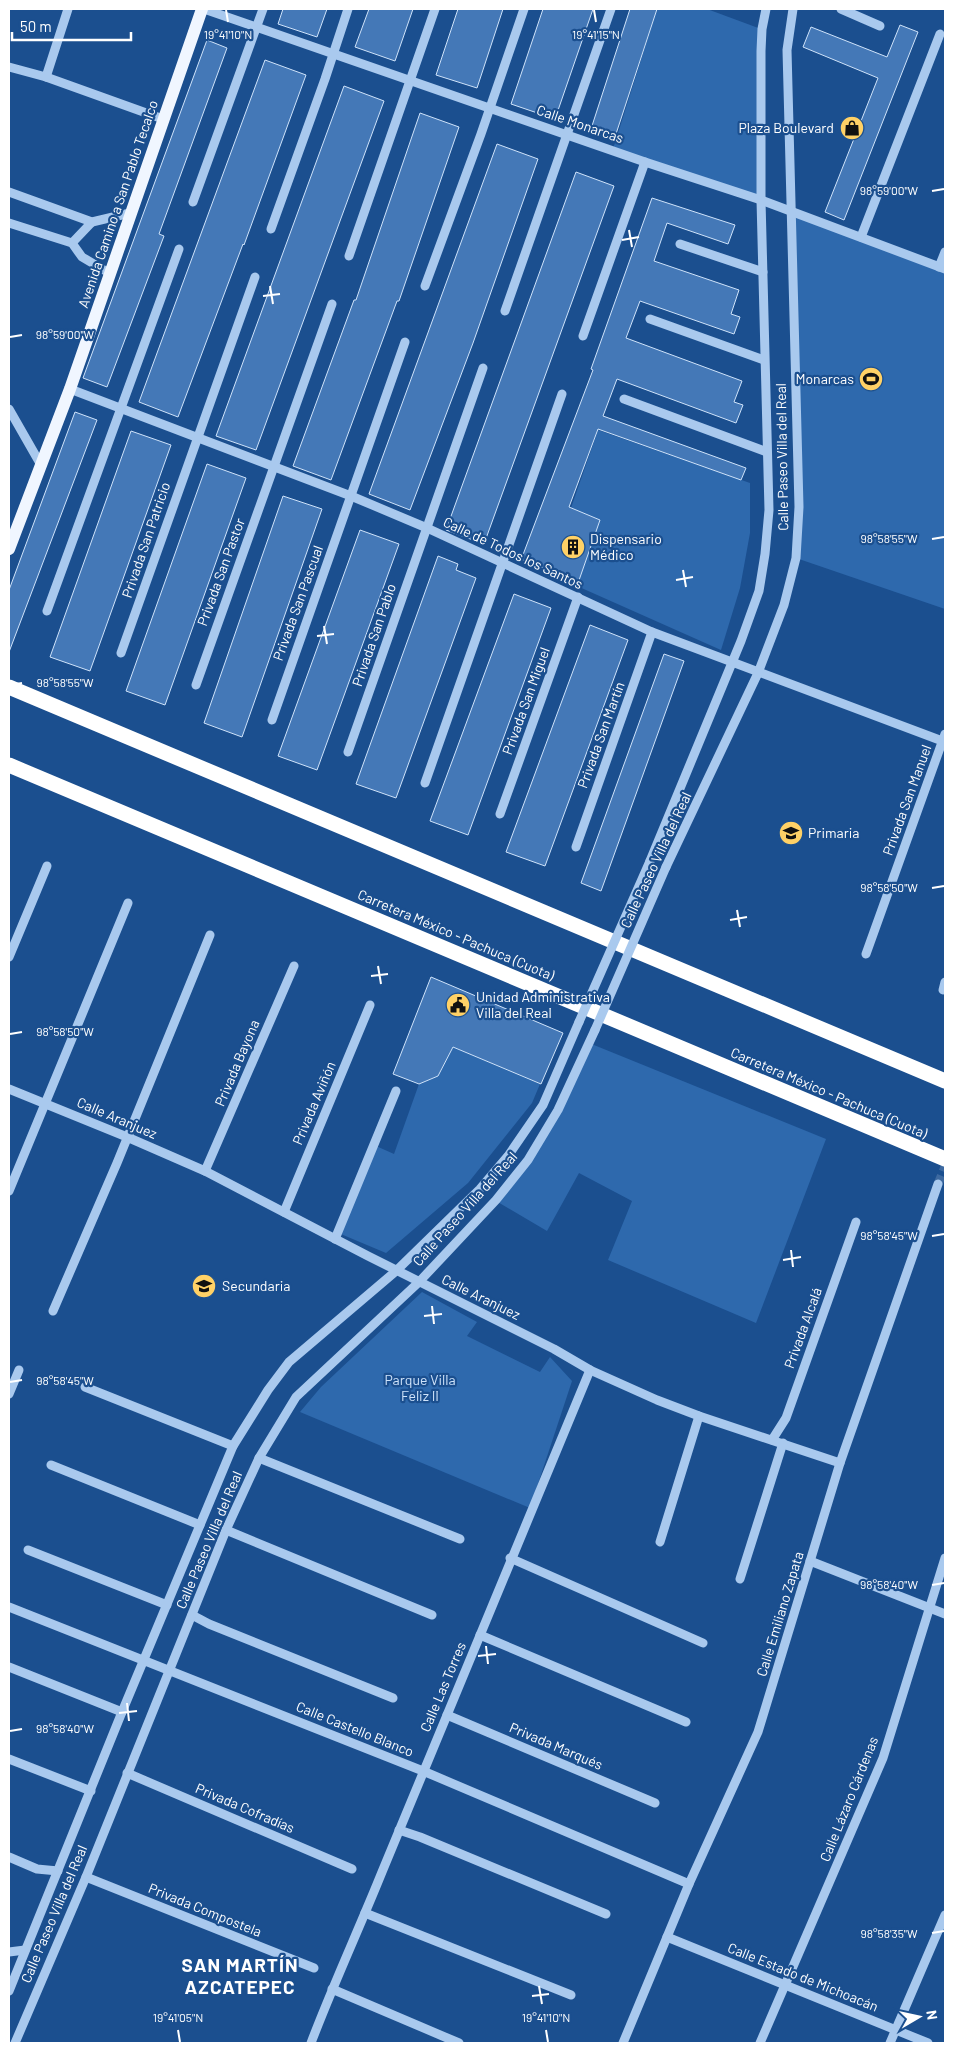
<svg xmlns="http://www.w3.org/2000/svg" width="954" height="2052" font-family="Barlow,sans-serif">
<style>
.green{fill:#2e69ad}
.building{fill:#4478b7;stroke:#cfe3fa}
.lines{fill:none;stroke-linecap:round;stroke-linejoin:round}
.minor-tunnel{stroke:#3d69a0;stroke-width:9;stroke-dasharray:9 4.5;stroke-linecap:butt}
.minor{stroke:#a9c9ee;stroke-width:9}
.major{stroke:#f0f6ff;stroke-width:12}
.highway{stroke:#fff;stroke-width:15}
.minor-bridge{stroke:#a9c9ee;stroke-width:9}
.ticks{fill:none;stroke:#fff;stroke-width:2}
.labels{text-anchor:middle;stroke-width:4.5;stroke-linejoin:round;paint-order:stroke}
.street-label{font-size:14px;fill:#fff;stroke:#1b4f8f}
.poi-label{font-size:14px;fill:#fff;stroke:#1b4f8f;text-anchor:start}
.park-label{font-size:14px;fill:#cfe3fa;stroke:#1b4f8f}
.district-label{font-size:19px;font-weight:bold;letter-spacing:1px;fill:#fff;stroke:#1b4f8f}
.ticks-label{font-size:12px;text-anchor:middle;fill:#fff;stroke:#1b4f8f;stroke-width:4.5;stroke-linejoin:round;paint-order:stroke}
</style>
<rect width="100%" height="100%" fill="#1b4f8f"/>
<!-- green -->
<g class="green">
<path d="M657,9H707L761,29L760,199L613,149Z"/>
<path d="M795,213L945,269V609L796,558Z"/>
<path d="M598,430L750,483V533L740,588L721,650L577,586L600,520L571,508Z"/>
<path d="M589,1043L826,1139L756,1323L608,1260L632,1201L579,1173L547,1231L496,1201L528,1161Z"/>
<path d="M453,1047L540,1084L532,1103L468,1183L386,1253L336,1232L376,1146L394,1154L419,1084L438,1076Z"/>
<path d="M422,1292L477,1322L467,1336L540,1372L550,1357L572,1381L530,1508L300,1412L321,1387Z"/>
</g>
<!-- building -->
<g class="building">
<path d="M283,9H327L317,37L278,24Z"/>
<path d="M369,9H413L395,61L355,47Z"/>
<path d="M458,9H503L477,88L436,75Z"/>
<path d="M543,9H593L555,119L511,104Z"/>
<path d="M630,9H657L614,140L590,132Z"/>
<path d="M900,25L918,32L844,220L825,212L878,78L803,47L811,27L887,57Z"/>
<path d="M207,40L227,48L159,234L164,236L107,387L83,378Z"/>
<path d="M265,60L306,75L244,245L243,244L178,417L139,402Z"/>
<path d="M344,86L384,101L256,450L216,436Z"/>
<path d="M420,113L459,127L399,301H397L331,480L293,466L354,300H356Z"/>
<path d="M497,144L538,159L473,343L410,510L369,494Z"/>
<path d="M576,172L614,186L484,544L446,530Z"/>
<path d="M652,198L735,225L728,244L667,223L654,261L739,290L731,314L740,317L734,334L640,301L626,338L742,381L734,402L743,405L736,423L617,379L603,416L746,468L741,480L598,429L569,507L600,520L577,586L544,574L546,569L521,560L593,370L591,369Z"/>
<path d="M75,412L97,420L9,652V590Z"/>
<path d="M131,431L171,445L90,671L50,657Z"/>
<path d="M207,464L246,478L165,705L126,691Z"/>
<path d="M283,496L322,509L242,737L204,723Z"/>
<path d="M360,530L399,544L317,770L278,756Z"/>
<path d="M438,556L458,564L456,570L476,578L396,798L356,784Z"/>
<path d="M514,594L551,608L468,835L430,821Z"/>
<path d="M590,625L628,640L545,866L506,852Z"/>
<path d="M664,654L684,661L601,891L581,883Z"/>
<path d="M431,977L563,1033L541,1084L453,1047L438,1076L419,1084L393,1074Z"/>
</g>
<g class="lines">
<!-- minor-tunnel -->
<path class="minor-tunnel" d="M938,1184L945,1167"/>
<!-- minor -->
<g class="minor">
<path d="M204,9L645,162L761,200L945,269"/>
<path d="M841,9L880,26"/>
<path d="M9,67L46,77L163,119"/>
<path d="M46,77L68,9"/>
<path d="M9,192L92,222L130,213"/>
<path d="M193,202L263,9"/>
<path d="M9,223L72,243L82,257L109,273"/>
<path d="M271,229L325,79L348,9"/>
<path d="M861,237L940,34"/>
<path d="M72,243L92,222"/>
<path d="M680,244L763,272"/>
<path d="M349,256L435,9"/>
<path d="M939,267L945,252"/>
<path d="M425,286L481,134L524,9"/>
<path d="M505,311L611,9"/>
<path d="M650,319L764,360"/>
<path d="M583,336L645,162"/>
<path d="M70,389L351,496L427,528L652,632L945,742"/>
<path d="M624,399L767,452"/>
<path d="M9,409L41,465"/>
<path d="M47,611L179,249"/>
<path d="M121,653L255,277"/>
<path d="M196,685L332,304"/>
<path d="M272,720L405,342"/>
<path d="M348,752L483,368"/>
<path d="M425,783L562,394"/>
<path d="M500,814L578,597"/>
<path d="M576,847L652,632"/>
<path d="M650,861L741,641L759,591L765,554L769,510L761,200V51L762,29L766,9"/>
<path d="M666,867L758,673L784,605L796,558L799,507L787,50L793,9"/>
<path d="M866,954L945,734"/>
<path d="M9,957L47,866"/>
<path d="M943,990L945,982"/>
<path d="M9,1089L127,1137L205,1171L368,1256L554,1349L590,1370L657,1400L699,1416L840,1463"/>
<path d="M205,1171L294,966"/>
<path d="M9,1191L128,903"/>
<path d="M284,1212L370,1005"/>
<path d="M335,1239L396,1091"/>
<path d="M53,1311L117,1163L210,935"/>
<path d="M85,1387L233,1446"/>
<path d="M9,1394L19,1370"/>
<path d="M772,1440L786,1418L856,1222"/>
<path d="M259,1458L460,1539"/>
<path d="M51,1465L200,1525"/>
<path d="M226,1530L432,1615"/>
<path d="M660,1542L699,1416"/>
<path d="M28,1550L167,1605"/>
<path d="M510,1558L703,1643"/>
<path d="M810,1561L945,1614"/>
<path d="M740,1579L783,1443"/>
<path d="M9,1607L423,1771L689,1884"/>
<path d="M192,1615L209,1624L393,1698"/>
<path d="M480,1635L686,1722"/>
<path d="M9,1667L122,1712"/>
<path d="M447,1715L655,1803"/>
<path d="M9,1759L91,1791"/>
<path d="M127,1773L352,1869"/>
<path d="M399,1830L420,1837L606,1914"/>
<path d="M9,1857L37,1869L58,1871"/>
<path d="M86,1877L314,1968"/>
<path d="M365,1913L571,1995"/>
<path d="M667,1937L928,2043"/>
<path d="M9,1952L25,1950"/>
<path d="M332,1989L459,2043"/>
<path d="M9,1991L122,1712L233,1446L268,1390L289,1362L396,1271L480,1189L508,1156L543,1105L579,1022"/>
<path d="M15,2043L86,1877L226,1530L259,1458L296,1397L419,1282L496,1200L528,1160L558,1110L595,1030"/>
<path d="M311,2043C333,1985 359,1929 382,1872C450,1704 520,1537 590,1370"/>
<path d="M623,2043L689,1884L758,1732L840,1463L938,1184"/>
<path d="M760,2043L883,1758L945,1558"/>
<path d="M890,2043L945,1915"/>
</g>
<!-- major -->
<path class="major" d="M9,549L70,389L202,9"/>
<!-- highway -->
<g class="highway">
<path d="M9,687L945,1081"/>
<path d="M9,765L945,1159"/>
</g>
<!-- minor-bridge -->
<g class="minor-bridge">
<path d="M579,1022L650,861"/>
<path d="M595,1030L666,867"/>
</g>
</g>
<!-- ticks -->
<path class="ticks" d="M226,10L228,22M594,10L596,22M932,191L944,189M629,230L632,247M622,240L639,237M270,286L273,304M263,296L280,294M10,337L22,335M932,539L944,537M683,570L686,587M676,580L693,577M324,626L327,644M317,636L334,634M10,685L22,683M932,888L944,886M737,910L740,927M730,920L747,917M378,966L381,984M371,976L388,974M10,1034L22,1032M932,1236L944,1234M791,1250L793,1267M783,1260L801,1257M432,1306L434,1324M424,1316L442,1314M10,1382L22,1380M932,1585L944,1583M486,1646L488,1664M478,1656L496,1654M127,1703L129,1721M119,1713L137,1711M10,1731L22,1729M932,1933L944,1931M539,1986L542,2004M532,1996L549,1994M178,2030L180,2042M546,2030L548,2042"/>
<!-- icons -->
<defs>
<g id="shop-disc" transform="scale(1.25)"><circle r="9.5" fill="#ffd166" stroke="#1b4f8f"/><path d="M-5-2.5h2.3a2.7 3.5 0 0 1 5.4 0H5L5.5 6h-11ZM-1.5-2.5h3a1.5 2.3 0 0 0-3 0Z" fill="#111"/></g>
<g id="stadium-disc" transform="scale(1.25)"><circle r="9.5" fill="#ffd166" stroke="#1b4f8f"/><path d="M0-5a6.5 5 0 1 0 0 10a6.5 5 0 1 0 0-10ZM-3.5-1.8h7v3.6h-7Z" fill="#111"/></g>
<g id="building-disc" transform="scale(1.25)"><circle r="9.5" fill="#ffd166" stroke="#1b4f8f"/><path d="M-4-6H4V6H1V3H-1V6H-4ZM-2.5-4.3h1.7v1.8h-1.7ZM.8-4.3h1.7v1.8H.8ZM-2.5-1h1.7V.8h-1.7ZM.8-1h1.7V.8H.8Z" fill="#111"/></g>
<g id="school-disc" transform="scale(1.25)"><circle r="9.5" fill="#ffd166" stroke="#1b4f8f"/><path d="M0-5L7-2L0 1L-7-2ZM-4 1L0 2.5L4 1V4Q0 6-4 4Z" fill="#111"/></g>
<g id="civic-disc" transform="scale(1.25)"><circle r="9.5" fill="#ffd166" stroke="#1b4f8f"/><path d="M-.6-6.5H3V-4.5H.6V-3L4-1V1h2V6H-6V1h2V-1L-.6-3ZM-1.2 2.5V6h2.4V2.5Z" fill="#111"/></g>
</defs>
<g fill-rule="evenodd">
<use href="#shop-disc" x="852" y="128"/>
<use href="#stadium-disc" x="871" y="379"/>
<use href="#building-disc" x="573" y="547"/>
<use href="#school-disc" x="791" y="833"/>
<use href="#civic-disc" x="458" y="1005"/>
<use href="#school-disc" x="204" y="1286"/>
</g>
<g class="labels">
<!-- street labels -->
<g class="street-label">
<text transform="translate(580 124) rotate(19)" y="5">Calle Monarcas</text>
<text transform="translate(118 204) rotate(-71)" y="5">Avenida Camino a San Pablo Tecalco</text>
<text transform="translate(782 457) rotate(-91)" y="5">Calle Paseo Villa del Real</text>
<text transform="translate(146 540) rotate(-71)" y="5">Privada San Patricio</text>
<text transform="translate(513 553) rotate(25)" y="5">Calle de Todos los Santos</text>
<text transform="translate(221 572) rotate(-70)" y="5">Privada San Pastor</text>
<text transform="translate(298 603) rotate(-70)" y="5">Privada San Pascual</text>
<text transform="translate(374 635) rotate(-71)" y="5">Privada San Pablo</text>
<text transform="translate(526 701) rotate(-70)" y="5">Privada San Miguel</text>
<text transform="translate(601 735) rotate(-70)" y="5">Privada San Martín</text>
<text transform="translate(907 800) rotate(-70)" y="5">Privada San Manuel</text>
<text transform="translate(656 860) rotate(-65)" y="5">Calle Paseo Villa del Real</text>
<text transform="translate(456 935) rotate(23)" y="5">Carretera México - Pachuca (Cuota)</text>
<text transform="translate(237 1063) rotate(-67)" y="5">Privada Bayona</text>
<text transform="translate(829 1093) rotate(23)" y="5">Carretera México - Pachuca (Cuota)</text>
<text transform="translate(314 1103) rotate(-67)" y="5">Privada Aviñón</text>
<text transform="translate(117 1118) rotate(23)" y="5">Calle Aranjuez</text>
<text transform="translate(465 1209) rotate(-48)" y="5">Calle Paseo Villa del Real</text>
<text transform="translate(481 1297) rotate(26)" y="5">Calle Aranjuez</text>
<text transform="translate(803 1328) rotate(-70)" y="5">Privada Alcalá</text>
<text transform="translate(209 1540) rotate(-67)" y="5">Calle Paseo Villa del Real</text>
<text transform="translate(780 1614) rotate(-73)" y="5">Calle Emiliano Zapata</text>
<text transform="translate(443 1687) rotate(-67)" y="5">Calle Las Torres</text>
<text transform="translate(355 1729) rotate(22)" y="5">Calle Castello Blanco</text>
<text transform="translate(556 1746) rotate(23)" y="5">Privada Marqués</text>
<text transform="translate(849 1799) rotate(-68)" y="5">Calle Lázaro Cárdenas</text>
<text transform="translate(245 1808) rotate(23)" y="5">Privada Cofradías</text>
<text transform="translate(205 1910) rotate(22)" y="5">Privada Compostela</text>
<text transform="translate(54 1914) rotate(-67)" y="5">Calle Paseo Villa del Real</text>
<text transform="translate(803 1977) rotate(22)" y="5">Calle Estado de Michoacán</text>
</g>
<!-- poi labels -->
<g class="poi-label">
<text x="834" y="133" text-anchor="end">Plaza Boulevard</text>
<text x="854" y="384" text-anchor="end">Monarcas</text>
<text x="590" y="544">Dispensario<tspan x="590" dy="16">Médico</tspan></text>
<text x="808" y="838">Primaria</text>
<text x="476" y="1002">Unidad Administrativa<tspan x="476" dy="16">Villa del Real</tspan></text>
<text x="222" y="1291">Secundaria</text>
</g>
<!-- park labels -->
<g class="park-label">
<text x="420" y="1385">Parque Villa<tspan x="420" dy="16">Feliz II</tspan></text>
</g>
<!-- district labels -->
<g class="district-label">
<text x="240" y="1972">SAN MARTÍN<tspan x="240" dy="22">AZCATEPEC</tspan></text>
</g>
</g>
<g class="ticks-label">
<text x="228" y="39">19°41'10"N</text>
<text x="596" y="39">19°41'15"N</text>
<text x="889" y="195">98°59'00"W</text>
<text x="65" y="339">98°59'00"W</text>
<text x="889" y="543">98°58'55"W</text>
<text x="65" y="687">98°58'55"W</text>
<text x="889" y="892">98°58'50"W</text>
<text x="65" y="1036">98°58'50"W</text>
<text x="889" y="1240">98°58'45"W</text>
<text x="65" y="1385">98°58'45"W</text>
<text x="889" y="1589">98°58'40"W</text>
<text x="65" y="1733">98°58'40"W</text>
<text x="889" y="1938">98°58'35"W</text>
<text x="178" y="2022">19°41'05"N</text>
<text x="546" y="2022">19°41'10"N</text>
</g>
<!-- border -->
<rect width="954" height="2052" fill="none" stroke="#ffffff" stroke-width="20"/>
<!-- north arrow -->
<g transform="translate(919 2017) rotate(81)" stroke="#1b4f8f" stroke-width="4" paint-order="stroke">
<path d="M0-4L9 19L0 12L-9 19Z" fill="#ffffff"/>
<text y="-8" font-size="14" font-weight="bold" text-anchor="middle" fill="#ffffff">N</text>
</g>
<!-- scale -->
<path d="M12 32v8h119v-8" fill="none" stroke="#ffffff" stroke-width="2.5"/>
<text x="20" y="32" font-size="15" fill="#ffffff" stroke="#1b4f8f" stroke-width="4" paint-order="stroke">50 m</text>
</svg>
